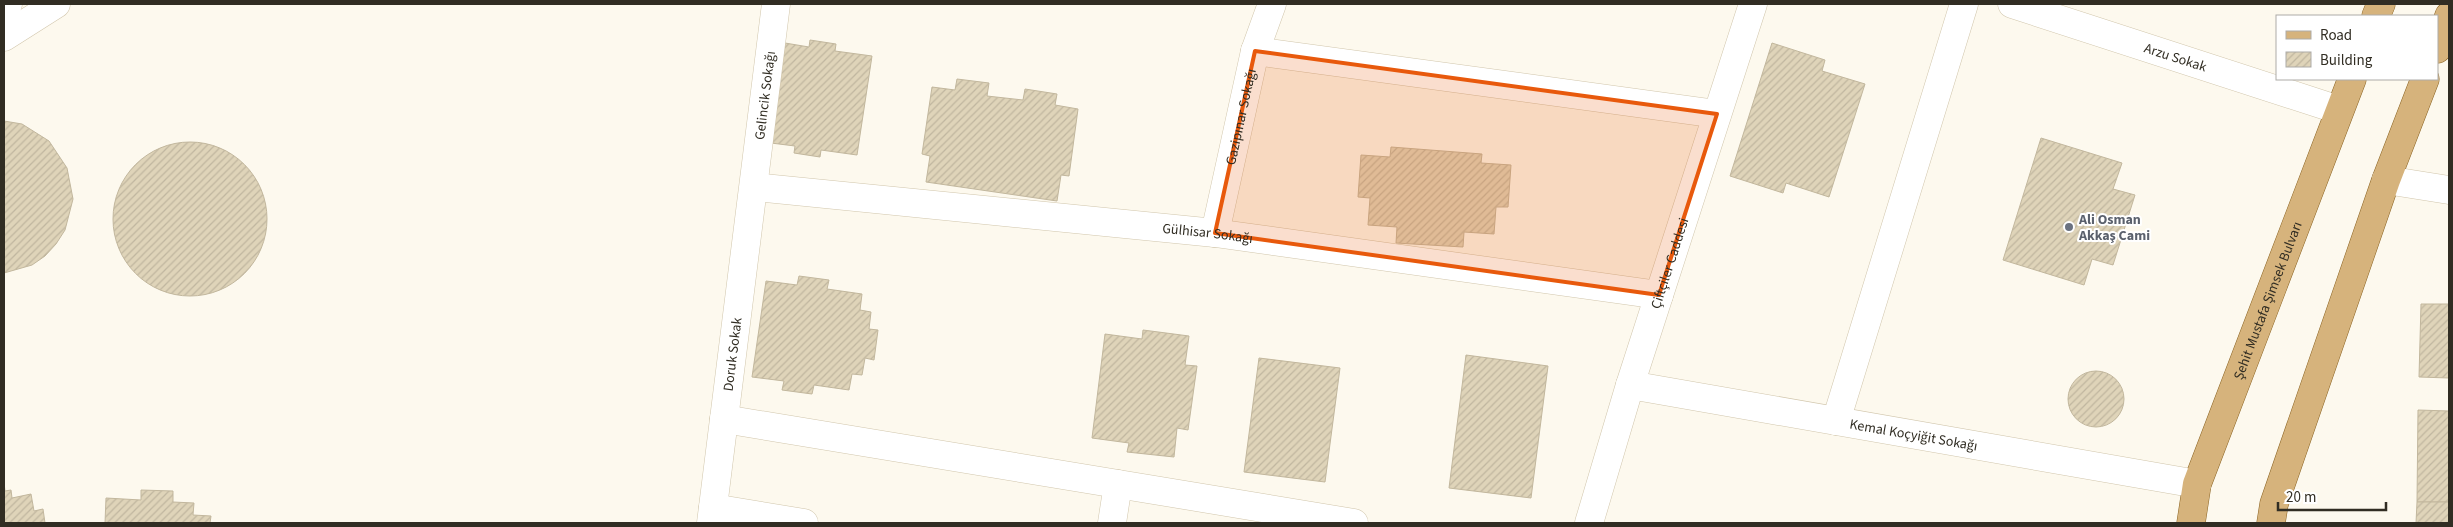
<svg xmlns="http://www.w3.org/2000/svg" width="2453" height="527" font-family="'Source Sans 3',sans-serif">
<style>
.building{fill:url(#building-hatch);stroke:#c2b79d}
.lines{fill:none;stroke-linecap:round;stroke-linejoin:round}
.minor-casing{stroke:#d1c6ac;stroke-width:29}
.major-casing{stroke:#8b6424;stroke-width:29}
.minor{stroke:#fff;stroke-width:28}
.major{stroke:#d6b37c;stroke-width:28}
.marked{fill:#e8590c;fill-opacity:0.2;stroke:#e8590c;stroke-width:4;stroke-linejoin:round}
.worship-dot{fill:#6b7280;stroke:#fff;stroke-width:2}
.labels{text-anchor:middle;stroke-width:4;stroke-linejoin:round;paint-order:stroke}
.street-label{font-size:14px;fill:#312d23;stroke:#fff}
.worship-label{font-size:14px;font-weight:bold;fill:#5b616d;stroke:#fff;text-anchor:start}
</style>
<defs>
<pattern id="building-hatch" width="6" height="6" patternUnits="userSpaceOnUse" patternTransform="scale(1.25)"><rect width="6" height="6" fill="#dfd4b9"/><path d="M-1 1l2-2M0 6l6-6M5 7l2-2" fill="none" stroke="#c0b69f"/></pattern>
</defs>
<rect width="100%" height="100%" fill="#fdf9ee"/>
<!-- building -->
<g class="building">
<path d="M810,40L836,44L835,51L872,56L857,155L821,150L820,157L794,153L795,146L771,143L785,43L809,47Z"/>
<path d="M1772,43L1825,60L1822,71L1865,84L1829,197L1786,183L1783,193L1730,176Z"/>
<path d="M957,79L989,83L987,96L1023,100L1025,89L1057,94L1055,105L1078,109L1069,176L1061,175L1057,201L926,182L930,156L922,154L932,87L955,90Z"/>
<path d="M4,121L22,124L49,141L67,168L73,199L65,230L56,244L45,256L32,265L4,273Z"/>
<path d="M2041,138L2122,163L2113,189L2135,195L2113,265L2092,259L2084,285L2003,260Z"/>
<circle cx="190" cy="219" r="77"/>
<path d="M1391,147L1482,154L1481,163L1511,165L1508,207H1496L1494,234L1464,232L1463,247L1396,243L1397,227L1368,225L1370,198L1358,197L1361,155L1390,157Z"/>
<path d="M799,276L829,280L827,289L862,294L860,310L871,312L869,329L878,330L874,360L865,358L862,375L852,374L849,390L814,385L812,394L782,390L784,381L752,377L766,281L797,285Z"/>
<path d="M2421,304H2449V378L2419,377Z"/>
<path d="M1143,330L1189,336L1185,365L1197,366L1188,430L1177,428L1174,457L1127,452L1129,443L1092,438L1105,334L1142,339Z"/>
<path d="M1466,355L1548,366L1531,498L1449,488Z"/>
<path d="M1259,358L1340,368L1325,482L1244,472Z"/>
<circle cx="2096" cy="399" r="28"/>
<path d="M2418,410L2449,411V502H2417Z"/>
<path d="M4,483L5,491L11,490L12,498L31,494L34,511L43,509L45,523H4Z"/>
<path d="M141,490L173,491V502L194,503L193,515L211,516L210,523H105L106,498L141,500Z"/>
<path d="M2417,502H2449V523H2416Z"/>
</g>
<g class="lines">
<!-- minor casing -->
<g class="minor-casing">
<g id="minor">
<path id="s1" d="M2012,4L2339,110"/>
<path d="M4,7L8,4"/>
<path d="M4,37L56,4"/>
<path d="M1255,51L1717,114"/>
<path d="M2386,180L2449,190"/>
<path id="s2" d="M754,187L1215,233L1659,295"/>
<path id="s3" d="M1215,233L1255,51L1272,4"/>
<path id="s4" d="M1630,385L2197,484"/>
<path d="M724,419L1354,523"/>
<path d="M1836,421L1964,4"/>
<path d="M713,508L804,523"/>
<path id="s5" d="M711,523L776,4"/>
<path d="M1112,523L1118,484"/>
<path id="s6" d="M1589,523L1630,385L1753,4"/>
</g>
</g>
<!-- major casing -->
<g class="major-casing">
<g id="major">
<path d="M2376,16L2381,4"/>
<path d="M2437,49L2449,16"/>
<path id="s7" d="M2191,523L2197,484L2352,79"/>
<path d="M2271,523L2274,504L2386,180L2425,79"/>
</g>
</g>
<!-- minor -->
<use href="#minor" class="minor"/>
<!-- major -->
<use href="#major" class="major"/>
</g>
<!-- marked area -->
<path class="marked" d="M1255,51L1717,114L1659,295L1215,233Z"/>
<!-- markers -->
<circle class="worship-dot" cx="2069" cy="227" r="5"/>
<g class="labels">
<!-- street labels -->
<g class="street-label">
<text dy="5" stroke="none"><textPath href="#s1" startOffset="172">Arzu Sokak</textPath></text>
<text dy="5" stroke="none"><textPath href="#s5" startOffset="431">Gelincik Sokağı</textPath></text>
<text dy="5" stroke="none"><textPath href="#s3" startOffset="119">Gazipınar Sokağı</textPath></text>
<text dy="5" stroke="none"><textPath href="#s2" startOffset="456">Gülhisar Sokağı</textPath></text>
<text dy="5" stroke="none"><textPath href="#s6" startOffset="272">Çiftçiler Caddesi</textPath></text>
<text dy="5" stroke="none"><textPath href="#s7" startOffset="236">Şehit Mustafa Şimsek Bulvarı</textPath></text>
<text dy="5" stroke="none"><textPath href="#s5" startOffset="170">Doruk Sokak</textPath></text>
<text dy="5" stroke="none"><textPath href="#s4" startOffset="288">Kemal Koçyiğit Sokağı</textPath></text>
</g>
<!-- worship labels -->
<g class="worship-label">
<text x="2079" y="224">Ali Osman<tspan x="2079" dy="16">Akkaş Cami</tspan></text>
</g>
</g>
<!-- border -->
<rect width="2453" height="527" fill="none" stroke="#312d23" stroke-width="10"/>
<!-- legend -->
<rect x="2276" y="15" width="162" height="65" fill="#ffffff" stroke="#adaba7"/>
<rect x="2286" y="31" width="25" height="8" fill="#d6b37c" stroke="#adaba7"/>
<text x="2320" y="40" font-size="15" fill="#312d23">Road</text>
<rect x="2286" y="52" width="25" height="15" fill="url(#building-hatch)" stroke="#adaba7"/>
<text x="2320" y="65" font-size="15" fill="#312d23">Building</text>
<!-- scale -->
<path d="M2278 502v8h108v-8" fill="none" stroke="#312d23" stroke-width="2.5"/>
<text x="2286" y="502" font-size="15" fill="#312d23" stroke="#ffffff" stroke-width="4" paint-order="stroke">20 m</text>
</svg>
